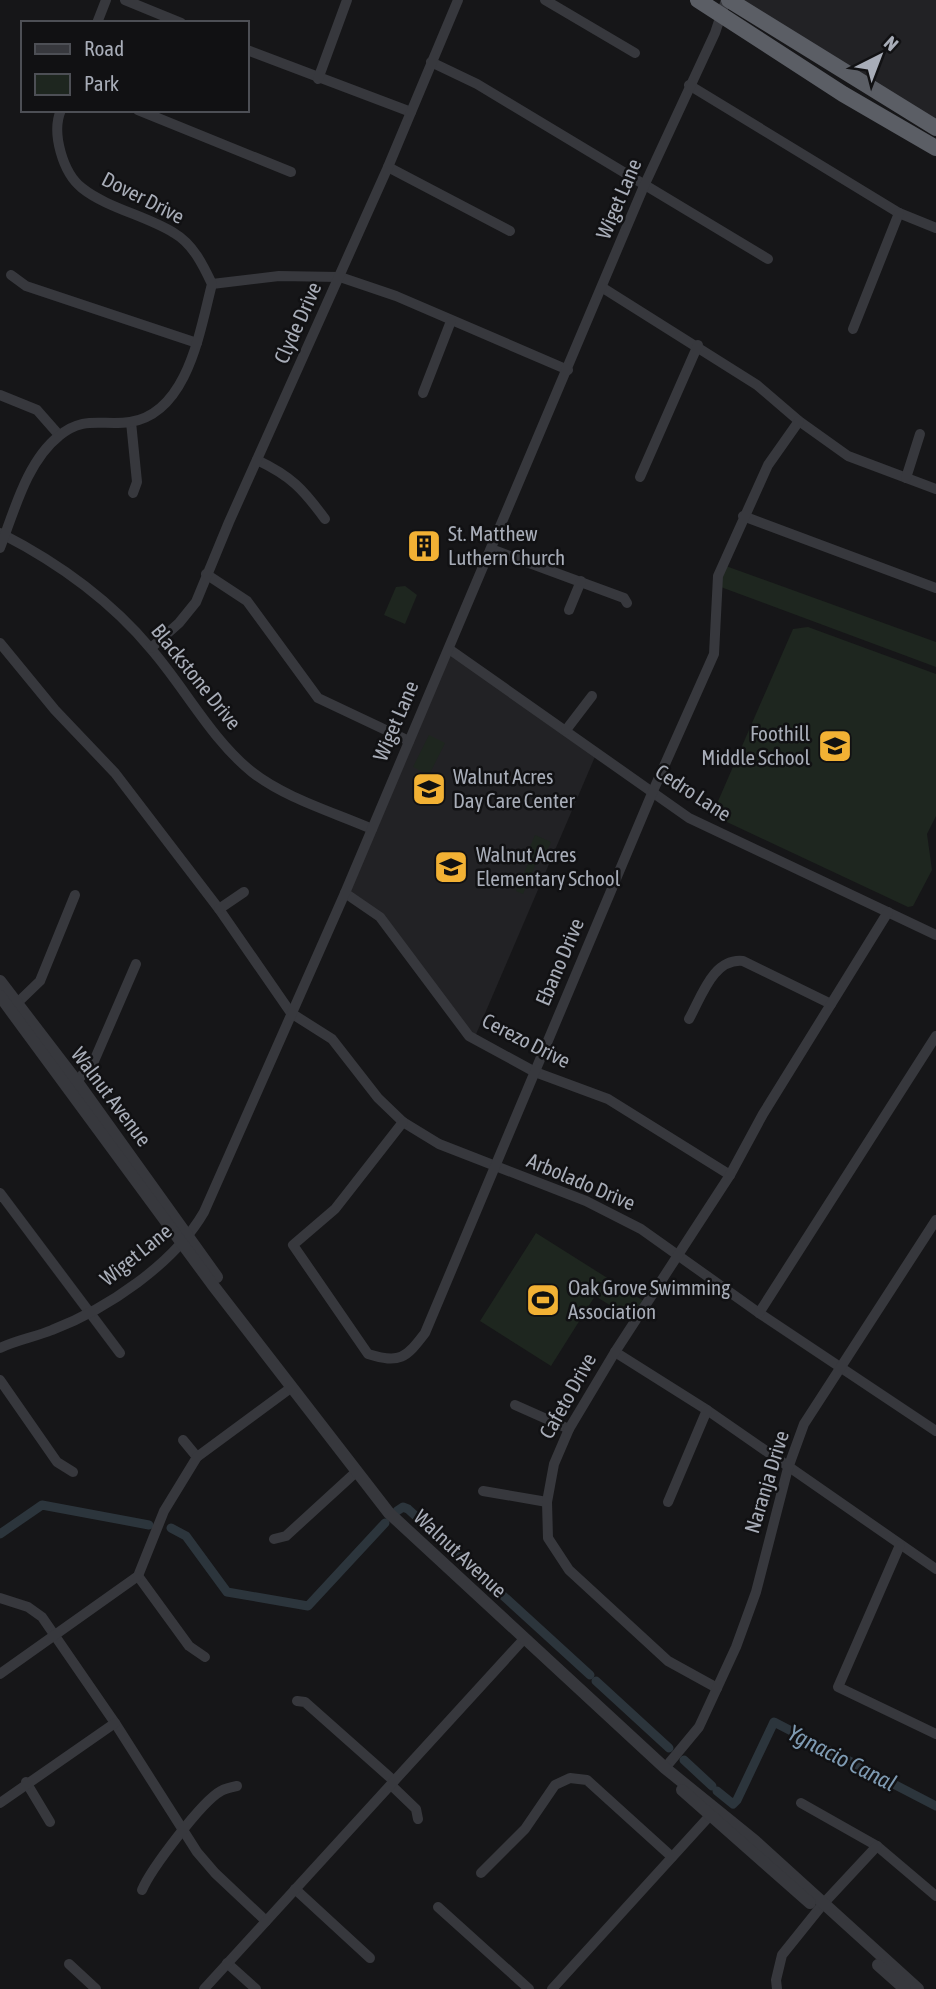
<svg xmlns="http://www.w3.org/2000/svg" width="936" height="1989" font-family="'Asap Condensed',sans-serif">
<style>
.built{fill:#222225}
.green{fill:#1e261f}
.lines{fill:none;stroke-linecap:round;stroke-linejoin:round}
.canal{stroke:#2c353c;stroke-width:9}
.minor{stroke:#37383d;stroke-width:10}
.tertiary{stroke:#37383d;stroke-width:12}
.trunk{stroke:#5b5e65;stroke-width:16}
.labels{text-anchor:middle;stroke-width:5;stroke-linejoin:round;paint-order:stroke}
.street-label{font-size:21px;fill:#a8adb8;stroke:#111113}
.poi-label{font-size:21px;fill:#a8adb8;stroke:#111113;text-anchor:start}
.water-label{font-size:23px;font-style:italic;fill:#7f9bb3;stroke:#111113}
</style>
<rect width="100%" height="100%" fill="#161618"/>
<!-- built -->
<g class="built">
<path d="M729,0H936V128Z"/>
<path d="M449,649L597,752L474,1039L380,917L345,893Z"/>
</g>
<!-- green -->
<g class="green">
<path d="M723,565L936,642V667L718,586Z"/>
<path d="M405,586L417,595L405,624L384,615L396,587Z"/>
<path d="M808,627L936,674V816L927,834L932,870L913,906L908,907L712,815L793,629Z"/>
<path d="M429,735L445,743L429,775L413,767Z"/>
<path d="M535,835L551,842L546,853L539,856L523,894L516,891L531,857L527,854Z"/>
<path d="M536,1233L647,1303L636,1321L595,1296L551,1366L480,1321Z"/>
</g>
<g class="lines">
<!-- canal -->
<g class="canal">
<path d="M397,1511L403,1507L408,1509L590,1675"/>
<path d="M171,1528L186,1536L227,1592L308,1606L385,1523"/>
<path d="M0,1534L42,1505L149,1525"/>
<path d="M596,1681L669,1748"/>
<path d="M684,1760L712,1786"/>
<path d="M717,1791L733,1804L737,1800L774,1722L936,1806"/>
</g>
<!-- minor -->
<g class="minor">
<path d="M125,0L181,23"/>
<path d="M545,0L635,53"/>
<path d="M97,23L106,0"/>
<path d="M247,50L411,112"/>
<path d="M431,62L477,84L768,259"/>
<path d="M318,79L347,0"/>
<path d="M689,85L899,213L936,228"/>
<path d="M138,110L291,172"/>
<path d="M388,167L510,231"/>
<path d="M11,275L26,286L197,343"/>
<path d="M212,284L279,276L340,277L396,296L568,370"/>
<path d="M603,288L757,385L799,421L848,456L936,489"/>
<path d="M853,329L899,213"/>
<path d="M423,393L451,321"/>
<path d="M0,395L37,410L59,435"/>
<path d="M131,422L137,482L133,493"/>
<path d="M257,460C291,476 303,489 325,519"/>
<path d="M640,477L698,345"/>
<path d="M906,478L920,434"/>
<path d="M743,516L936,588"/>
<path d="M0,533C57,562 110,600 151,649C185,688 211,739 252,772C285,798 333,812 372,829"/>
<path d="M0,548C14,512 27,461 59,436C84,415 102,426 130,422C188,413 200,330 212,284C203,265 193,244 174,233C147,216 107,208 82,188C63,173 51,133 61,110"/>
<path d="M491,549L624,598L627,603"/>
<path d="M206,574L247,601L318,698L409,741"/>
<path d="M569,610L581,581"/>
<path d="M0,643L55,710L115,773L219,909L291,1013L332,1039L378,1098L403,1122L439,1144L586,1201L641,1229L759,1313L936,1431"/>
<path d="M151,648L179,623L196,602L229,522L388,167L458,0"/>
<path d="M449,649L689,818L936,935"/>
<path d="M566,730L592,696"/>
<path d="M345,893L380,917L469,1036L535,1072L608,1099L730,1175"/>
<path d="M219,909L244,892"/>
<path d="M13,1007L40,981L75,895"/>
<path d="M689,1019C702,996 713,958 743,961L831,1004"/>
<path d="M72,1087L94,1061L136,964"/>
<path d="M403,1122L335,1209L293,1245L368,1354C400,1364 406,1358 425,1333L653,791L714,654L718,576L768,465L799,421"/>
<path d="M0,1193L120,1353"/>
<path d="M759,1313L936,1036"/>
<path d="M0,1348C17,1340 35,1337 52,1330C107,1309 174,1264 204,1212L345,893L644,186L715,33L726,0"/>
<path d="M615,1352L707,1410L936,1569"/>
<path d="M0,1380L57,1462L73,1472"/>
<path d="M515,1405L569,1429"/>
<path d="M183,1440L197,1457"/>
<path d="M483,1491L547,1502"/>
<path d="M668,1502L707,1410"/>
<path d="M274,1539L286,1536L356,1472"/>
<path d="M900,1545L838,1687L936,1734"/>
<path d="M138,1576L189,1646L205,1657"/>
<path d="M0,1598L28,1607L42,1617L115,1723L197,1852L215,1873L266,1921"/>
<path d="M0,1674L138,1576L164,1511L197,1457L292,1387"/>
<path d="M717,1688L668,1661L569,1570L548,1538L547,1502L554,1464L569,1429L615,1352L730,1175L763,1114L888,912"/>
<path d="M297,1701L305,1702L394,1781"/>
<path d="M665,1768L699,1727L736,1647L756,1592L788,1468L804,1424L936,1220"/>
<path d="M26,1782L50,1822"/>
<path d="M391,1785L416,1809L418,1819"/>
<path d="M0,1803L115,1723"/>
<path d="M801,1803L877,1846L936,1896"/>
<path d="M481,1873L525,1829L555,1785L570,1778L587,1780L672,1857"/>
<path d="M295,1889L370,1958"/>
<path d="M142,1890C151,1869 202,1801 221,1791C226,1788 232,1787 237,1786"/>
<path d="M438,1907L529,1989"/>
<path d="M227,1963L256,1989"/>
<path d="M69,1964L96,1989"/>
<path d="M204,1989L523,1640"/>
<path d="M552,1989L715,1810"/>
<path d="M777,1989L776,1980L782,1955L823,1904L877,1846"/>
</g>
<!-- tertiary -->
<g class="tertiary">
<path d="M0,981L78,1083L217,1277"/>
<path d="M0,996L212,1284L389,1513L665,1768L755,1841L918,1989"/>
<path d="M682,1790L810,1903"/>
<path d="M878,1965L905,1989"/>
</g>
<!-- trunk -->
<g class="trunk">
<path d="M698,0L843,94L936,148"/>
<path d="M729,0L936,128"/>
</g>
</g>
<!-- icons -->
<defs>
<g id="building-square" transform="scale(1.75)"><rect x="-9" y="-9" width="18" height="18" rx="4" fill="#f2b134" stroke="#111113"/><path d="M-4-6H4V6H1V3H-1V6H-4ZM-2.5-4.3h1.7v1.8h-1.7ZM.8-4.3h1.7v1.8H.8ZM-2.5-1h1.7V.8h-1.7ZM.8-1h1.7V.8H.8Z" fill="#111"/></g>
<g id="school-square" transform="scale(1.75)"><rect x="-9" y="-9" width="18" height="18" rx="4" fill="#f2b134" stroke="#111113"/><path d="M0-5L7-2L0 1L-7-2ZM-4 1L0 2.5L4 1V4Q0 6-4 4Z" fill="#111"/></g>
<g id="stadium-square" transform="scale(1.75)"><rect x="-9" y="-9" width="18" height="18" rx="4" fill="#f2b134" stroke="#111113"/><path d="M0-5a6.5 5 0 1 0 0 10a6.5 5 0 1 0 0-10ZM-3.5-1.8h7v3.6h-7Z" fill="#111"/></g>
</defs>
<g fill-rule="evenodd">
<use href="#building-square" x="424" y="546"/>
<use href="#school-square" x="835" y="746"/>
<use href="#school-square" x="429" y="789"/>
<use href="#school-square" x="451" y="867"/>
<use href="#stadium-square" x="543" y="1300"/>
</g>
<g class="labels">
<!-- street labels -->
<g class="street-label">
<text transform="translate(143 198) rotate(27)" y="7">Dover Drive</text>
<text transform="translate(619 199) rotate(-67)" y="7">Wiget Lane</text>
<text transform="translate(298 323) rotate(-66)" y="7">Clyde Drive</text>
<text transform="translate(196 677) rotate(51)" y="7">Blackstone Drive</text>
<text transform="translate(396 721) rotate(-67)" y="7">Wiget Lane</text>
<text transform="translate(693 793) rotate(33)" y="7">Cedro Lane</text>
<text transform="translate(560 962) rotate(-67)" y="7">Ebano Drive</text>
<text transform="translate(526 1041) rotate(27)" y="7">Cerezo Drive</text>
<text transform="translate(111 1097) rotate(53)" y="7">Walnut Avenue</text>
<text transform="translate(581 1182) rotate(23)" y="7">Arbolado Drive</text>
<text transform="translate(136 1255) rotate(-39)" y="7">Wiget Lane</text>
<text transform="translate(568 1396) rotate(-61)" y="7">Cafeto Drive</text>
<text transform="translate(767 1482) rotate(-73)" y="7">Naranja Drive</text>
<text transform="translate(460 1554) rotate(43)" y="7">Walnut Avenue</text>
</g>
<!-- poi labels -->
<g class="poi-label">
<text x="448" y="541">St. Matthew<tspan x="448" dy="24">Luthern Church</tspan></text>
<text x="810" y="741" text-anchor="end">Foothill<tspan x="810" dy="24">Middle School</tspan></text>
<text x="453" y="784">Walnut Acres<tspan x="453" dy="24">Day Care Center</tspan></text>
<text x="476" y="862">Walnut Acres<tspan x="476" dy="24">Elementary School</tspan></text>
<text x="568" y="1295">Oak Grove Swimming<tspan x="568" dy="24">Association</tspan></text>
</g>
<!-- water labels -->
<g class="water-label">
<text transform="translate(842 1758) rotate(27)" y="8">Ygnacio Canal</text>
</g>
</g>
<!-- legend -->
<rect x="21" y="21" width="228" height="91" fill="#111113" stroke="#4d4f55" stroke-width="2"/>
<rect x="35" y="44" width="35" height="10" fill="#37383d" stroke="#4d4f55" stroke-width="2"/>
<text x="84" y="56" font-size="21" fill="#a8adb8">Road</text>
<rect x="35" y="74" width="35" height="21" fill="#1e261f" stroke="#4d4f55" stroke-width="2"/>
<text x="84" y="91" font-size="21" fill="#a8adb8">Park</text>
<!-- north arrow -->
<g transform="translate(880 56) rotate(42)" stroke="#111113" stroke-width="5" paint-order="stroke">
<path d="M0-5L12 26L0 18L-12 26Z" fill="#a8adb8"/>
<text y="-10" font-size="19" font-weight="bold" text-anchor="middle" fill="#a8adb8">N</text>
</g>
</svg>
